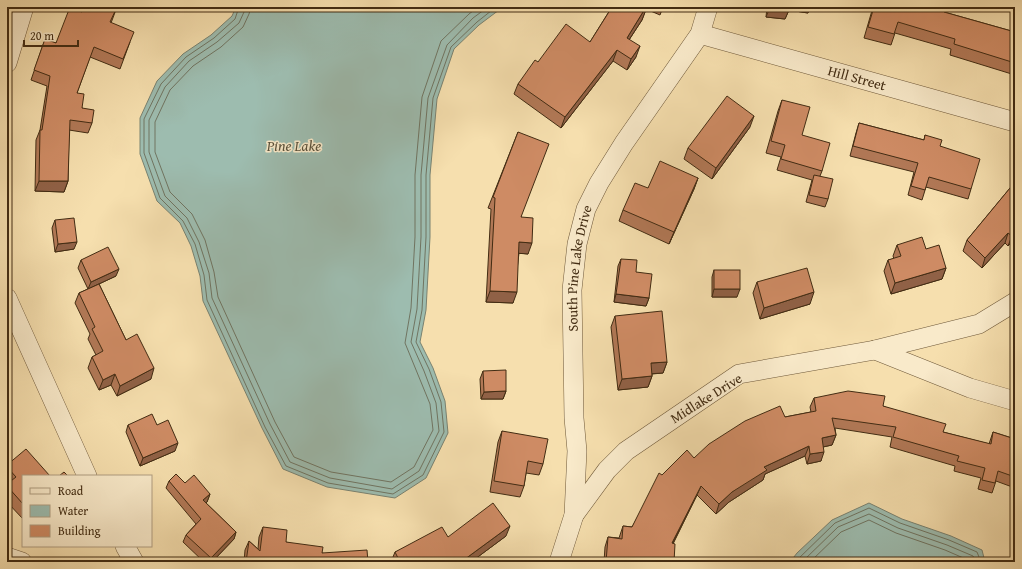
<svg xmlns="http://www.w3.org/2000/svg" width="1022" height="569" font-family="'Gentium Book Plus',serif">
<style>
.water{fill:#9dbcaf;stroke:#798271}
.lines{fill:none;stroke-linecap:round;stroke-linejoin:round}
.shore{stroke:#707461;stroke-width:1}
.minor-casing{stroke:#6f593a;stroke-width:20}
.minor{stroke:#f9eaca;stroke-width:19}
.wall{fill:#b17856;stroke:#422c13}
.shaded-wall{fill:#906146;stroke:#422c13}
.building{fill:#ce8b64;stroke:#422c13}
.labels{text-anchor:middle;stroke-width:3;stroke-linejoin:round;paint-order:stroke}
.street-label{font-size:14px;fill:#422c13;stroke:#f9eaca}
.water-label{font-size:15px;font-style:italic;fill:#59503a;stroke:#f9eaca}
</style>
<rect width="100%" height="100%" fill="#f6dfae"/>
<filter id="stains"><feTurbulence type="fractalNoise" baseFrequency=".005" numOctaves="4"/><feColorMatrix values="0 0 0 0 .2 0 0 0 0 .09 0 0 0 0 .02 0 0 0 .5 -.17"/></filter>
<radialGradient id="worn" r=".72"><stop offset=".6" stop-color="#630" stop-opacity="0"/><stop offset="1" stop-color="#630" stop-opacity=".3"/></radialGradient>
<!-- water -->
<g class="water">
<path d="M236,7H503L479,25L454,49L437,99L430,175V237L426,310L420,342L433,368L445,401L448,433L426,478L395,498L327,487L283,469L262,428L203,301L200,276L191,246L180,223L157,201L140,154V118L157,81L183,54L211,35L232,16Z"/>
<path d="M869,503L902,519L951,536L982,550L985,562H790L797,553L832,520Z"/>
</g>
<g class="lines">
<!-- shore -->
<g class="shore">
<path d="M239,7L235,19L214,38L186,57L161,84L144,119V153L160,198L183,221L195,244L204,275L207,300L265,427L286,466L328,483L393,494L423,475L444,432L441,402L429,369L416,342L422,310L426,237V175L433,98L451,47L477,22L496,7"/>
<path d="M245,7L244,12L239,23L217,42L189,61L165,87L149,120V152L165,196L187,218L199,242L209,273L212,298L270,424L290,462L330,478L392,489L419,471L439,431L436,403L424,371L411,342L417,309L421,237V175L428,98L447,45L473,18L488,7"/>
<path d="M251,7L249,14L243,27L221,47L193,66L170,90L155,122V152L170,192L192,214L205,240L214,272L218,297L275,422L294,457L331,472L391,482L414,467L433,430L430,404L405,343L411,308L415,237V175L422,97L441,41L469,14L478,7"/>
<path d="M795,562L835,523L869,508L900,523L949,540L977,552L981,562"/>
<path d="M802,562L838,527L869,514L898,528L947,545L973,556L976,562"/>
<path d="M810,562L841,532L869,520L896,533L945,550L968,560L969,562"/>
</g>
<!-- minor casing -->
<g class="minor-casing">
<g id="minor">
<path id="s1" d="M700,34L1015,122"/>
<path d="M7,63L24,7"/>
<path d="M7,298L87,476"/>
<path d="M875,350L970,388L1015,401"/>
<path d="M574,515L607,470L626,451L739,374L875,350L979,324L1015,302"/>
<path d="M125,546L134,562"/>
<path d="M7,557L22,562"/>
<path id="s2" d="M559,562L574,515L577,451L574,418L572,290L577,244L586,209L599,183L624,143L700,34L708,7"/>
</g>
</g>
<!-- minor -->
<use href="#minor" class="minor"/>
</g>
<!-- wall -->
<g class="wall">
<path d="M85,7H117L111,23L130,42L120,69L90,57L77,93L82,108L92,123L88,133L69,130L68,181L64,192L35,191L36,140L40,130L47,86L31,80L45,39L56,43L82,12Z"/>
<path d="M604,7H663L660,15L646,9L642,20L629,40L636,57L627,70L613,61L561,128L514,94L518,84L538,62L590,42L610,10Z"/>
<path d="M767,7H810L808,13L789,10L785,19L766,17Z"/>
<path d="M873,7H940L944,12L1015,32V75L950,55L951,49L895,33L891,45L864,38Z"/>
<path d="M782,100L822,171L820,176L828,199L825,207L806,202L812,180L777,170L781,157L766,153L778,111Z"/>
<path d="M859,123L924,140L925,135L940,146L971,189L968,199L926,187L922,200L908,195L914,172L850,156L856,133Z"/>
<path d="M750,127L712,179L684,159L688,148Z"/>
<path d="M518,132L521,217L528,254L519,253L513,303L486,302L491,209L488,208Z"/>
<path d="M698,178L694,189L669,244L619,221L623,210L648,188Z"/>
<path d="M1015,182V238L1008,246L1005,243L982,268L963,251L967,240Z"/>
<path d="M55,220L74,249L55,252L52,228Z"/>
<path d="M897,245L926,249L946,268L942,279L891,294L884,271L888,260L894,259L893,256Z"/>
<path d="M621,259L636,272L649,298L646,306L614,302L618,266Z"/>
<path d="M81,260L116,276L99,284L126,340L151,379L117,396L111,385L99,390L88,368L92,357L96,355L88,339L90,334L75,303L79,293L88,289L78,268Z"/>
<path d="M714,270L737,297H712V277Z"/>
<path d="M757,282L810,304L760,319L753,293Z"/>
<path d="M615,316L667,362L663,373L652,374V376L648,387L618,390L611,327Z"/>
<path d="M483,371L506,391L503,399H481L480,379Z"/>
<path d="M814,398L883,406L943,432L989,444L993,432L1015,439V488L996,481L992,493L978,489L981,478L954,471L955,466L890,447L892,437L835,428L836,435L832,445L823,447L821,461L807,464L805,456L765,474L763,480L729,502L716,514L697,495L673,544L674,562H604L605,547L608,537L619,538L623,526L632,527L662,475L694,458L785,417L811,412L810,407Z"/>
<path d="M128,425H157L175,451L140,466L126,432Z"/>
<path d="M502,431L543,464L539,475L526,473L524,486L520,497L490,492L498,442Z"/>
<path d="M7,465L23,476V519L7,502V484L8,483L7,482Z"/>
<path d="M169,481L185,483L210,494L207,502L206,503L236,532L234,539L212,562H204L183,542L186,535L196,524L166,488Z"/>
<path d="M263,527L286,542L322,553L368,562H244L245,550L249,541L258,549L259,537Z"/>
<path d="M506,536L471,562H391L395,552L448,537Z"/>
</g>
<!-- shaded-wall -->
<g class="shaded-wall">
<path d="M646,7H647L642,20L623,49L627,38Z"/>
<path d="M770,7H810L808,13L789,10L785,19L766,17Z"/>
<path d="M640,46L636,57L627,70L631,59Z"/>
<path d="M617,50L613,61L561,128L565,117Z"/>
<path d="M754,116L750,127L712,179L716,168Z"/>
<path d="M698,178L694,189L669,244L674,232Z"/>
<path d="M39,181H68L64,192L35,191Z"/>
<path d="M1015,232V238L1008,246L1012,236Z"/>
<path d="M1008,233L1005,243L982,268L985,258Z"/>
<path d="M77,242L74,249L55,252L58,244Z"/>
<path d="M519,242L532,243L528,254L515,253Z"/>
<path d="M946,268L942,279L891,294L895,283Z"/>
<path d="M119,269L116,276L88,289L91,282Z"/>
<path d="M714,289H740L737,297H712Z"/>
<path d="M490,291L517,292L513,303L486,302Z"/>
<path d="M814,292L810,304L760,319L764,308Z"/>
<path d="M616,294L649,298L646,306L614,302Z"/>
<path d="M667,362L663,373L647,374L651,363Z"/>
<path d="M154,368L151,379L117,396L120,386Z"/>
<path d="M115,374L111,385L99,390L103,380Z"/>
<path d="M652,376L648,387L618,390L622,379Z"/>
<path d="M506,391L503,399H481L484,392Z"/>
<path d="M836,435L832,445L818,448L822,438Z"/>
<path d="M178,443L175,451L140,466L143,458Z"/>
<path d="M809,446L805,456L765,474L763,480L729,502L716,514L719,504L732,492L764,467Z"/>
<path d="M824,452L821,461L807,464L810,454Z"/>
<path d="M701,486L697,495L668,553L672,543Z"/>
<path d="M210,494L207,502L200,508L203,500Z"/>
<path d="M510,526L506,536L471,562H461Z"/>
<path d="M236,532L234,539L212,562H210L211,558Z"/>
</g>
<!-- building -->
<g class="building">
<path d="M70,7L82,12L85,7H117L110,22L134,32L123,59L94,47L77,93L84,94L82,108L94,110L92,123L70,120L68,181H39L40,130H42L50,76L34,70L45,39L56,43Z"/>
<path d="M612,7H646L627,38L640,46L631,59L617,50L565,117L518,84L535,60L538,62L566,24L590,42Z"/>
<path d="M874,7H940L945,8L944,12L1015,32V63L954,44L955,39L898,22L894,34L868,27Z"/>
<path d="M727,96L754,116L716,168L688,148Z"/>
<path d="M782,100L810,107L802,135L830,143L822,171L781,159L785,145L771,141Z"/>
<path d="M859,123L924,140L925,135L942,140L940,146L980,159L971,189L929,177L925,190L911,186L918,163L853,146Z"/>
<path d="M518,132L549,144L521,217L533,218L532,243L519,242L517,292L490,291L495,198L493,197Z"/>
<path d="M660,161L698,178L674,232L623,210L635,183L648,188Z"/>
<path d="M814,175L833,179L828,199L809,195Z"/>
<path d="M1015,182V232L1012,236L1008,233L985,258L967,240Z"/>
<path d="M74,218L77,242L58,244L55,220Z"/>
<path d="M922,237L926,249L939,245L946,268L895,283L888,260L901,256L897,245Z"/>
<path d="M108,247L119,269L91,282L81,260Z"/>
<path d="M621,259L637,260L636,272L652,274L649,298L616,294Z"/>
<path d="M807,268L814,292L764,308L757,282Z"/>
<rect x="714" y="270" width="26" height="19"/>
<path d="M99,284L126,340L137,334L154,368L120,386L115,374L103,380L92,357L103,351L92,329L95,327L79,293Z"/>
<path d="M662,311L667,362L651,363L652,376L622,379L615,316Z"/>
<path d="M506,370V391L484,392L483,371Z"/>
<path d="M848,391L885,396L883,406L946,424L943,432L991,444L993,432L1015,439V477L998,471L995,483L982,480L985,468L957,461L959,456L893,437L896,427L832,418L836,435L822,438L824,452L810,454L809,446L764,467L767,470L732,492L719,504L701,486L672,543L675,544L674,562H606L608,537L622,539L623,526L632,527L659,473L662,475L687,450L694,458L709,444L745,421L780,406L785,417L816,411L814,398Z"/>
<path d="M152,414L157,425L168,420L178,443L143,458L128,425Z"/>
<path d="M502,431L548,439L543,464L528,461L524,486L494,481Z"/>
<path d="M26,449L50,476H23V504L7,486V484L16,477L7,467V465Z"/>
<path d="M64,472L68,476H59Z"/>
<path d="M176,474L185,483L194,475L210,494L203,500L236,532L211,558L186,535L201,519L169,481Z"/>
<path d="M493,503L510,526L461,562H400L395,552L442,527L448,537Z"/>
<path d="M263,527L287,530L286,542L323,547L322,553L367,550L368,562H246L249,541L260,551Z"/>
<path d="M382,559L383,562H376Z"/>
</g>
<g class="labels">
<!-- street labels -->
<g class="street-label">
<text dy="5" stroke="none"><textPath href="#s1" startOffset="163">Hill Street</textPath></text>
<text dy="5" stroke="none"><textPath href="#s2" startOffset="297">South Pine Lake Drive</textPath></text>
<text transform="translate(706 398) rotate(-32)" y="5">Midlake Drive</text>
</g>
<!-- water labels -->
<g class="water-label">
<text x="294" y="151">Pine Lake</text>
</g>
</g>
<!-- margin -->
<rect width="1022" height="569" fill="none" stroke="#f6dfae" stroke-width="24"/>
<rect x="8" y="8" width="1006" height="553" fill="none" stroke="#422c13" stroke-width="2"/>
<rect x="12" y="12" width="998" height="545" fill="none" stroke="#422c13"/>
<!-- legend -->
<rect x="22" y="475" width="130" height="72" fill="#f9eaca" stroke="#b09e81"/>
<rect x="30" y="488" width="20" height="6" fill="#f9eaca" stroke="#b09e81"/>
<text x="58" y="495" font-size="12" fill="#422c13">Road</text>
<rect x="30" y="505" width="20" height="12" fill="#9dbcaf" stroke="#b09e81"/>
<text x="58" y="515" font-size="12" fill="#422c13">Water</text>
<rect x="30" y="525" width="20" height="12" fill="#ce8b64" stroke="#b09e81"/>
<text x="58" y="535" font-size="12" fill="#422c13">Building</text>
<!-- scale -->
<path d="M24 40v6h54v-6" fill="none" stroke="#422c13" stroke-width="2"/>
<text x="30" y="40" font-size="12" fill="#422c13" stroke="#f9eaca" stroke-width="3" paint-order="stroke">20 m</text>
<rect width="100%" height="100%" filter="url(#stains)"/>
<rect width="100%" height="100%" fill="url(#worn)"/>
</svg>
